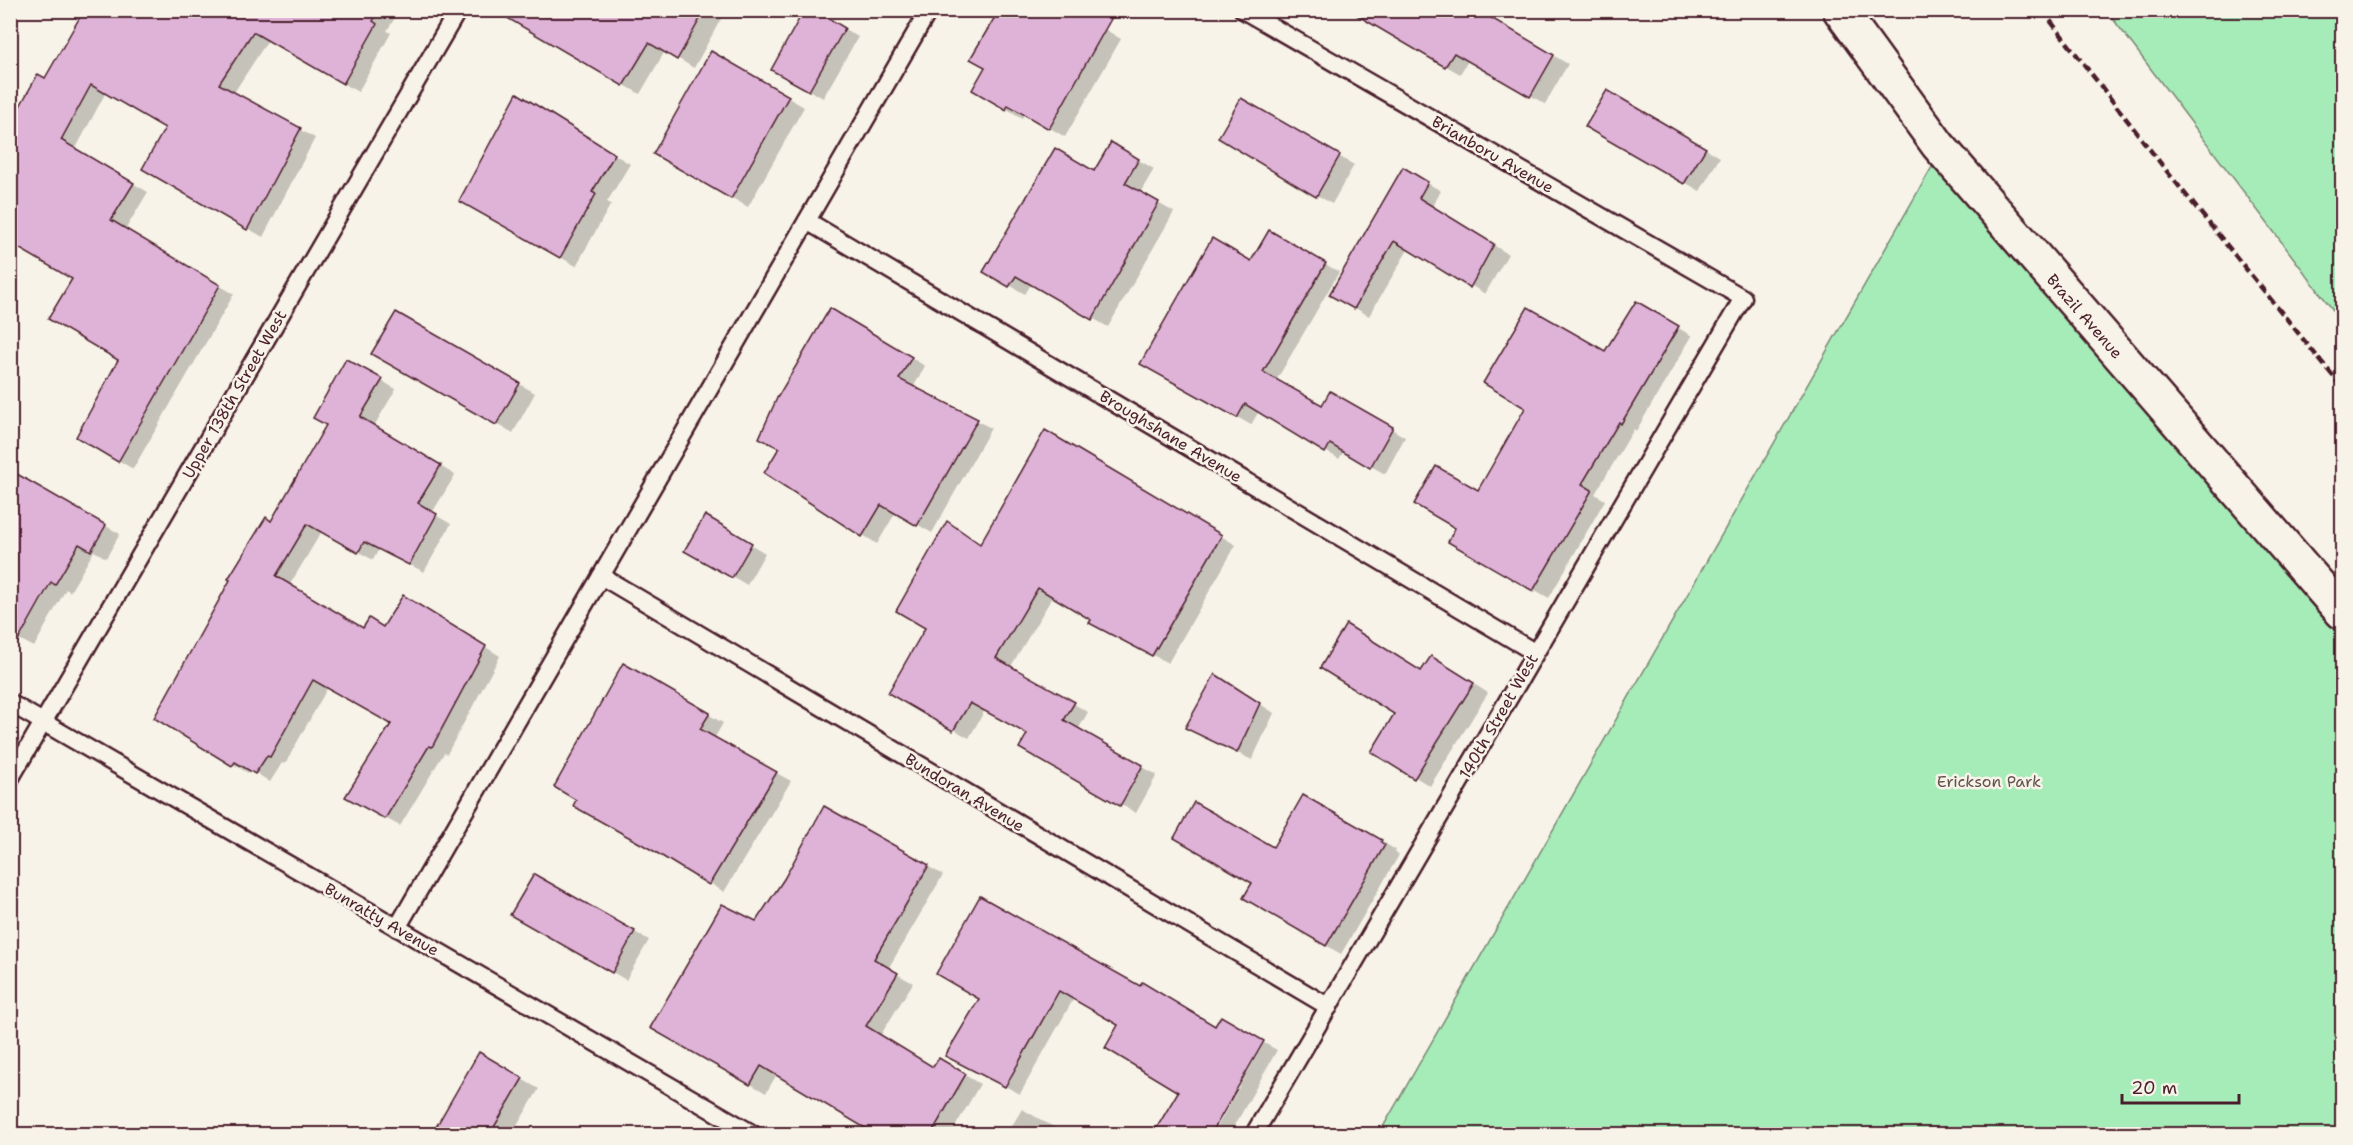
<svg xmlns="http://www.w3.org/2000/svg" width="2353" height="1145" font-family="'Shantell Sans',sans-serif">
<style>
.green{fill:#a6ecb8;stroke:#788672;stroke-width:1.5}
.shadow{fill:#0003}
.building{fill:#dfb3d7;stroke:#4a1f2b;stroke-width:1.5}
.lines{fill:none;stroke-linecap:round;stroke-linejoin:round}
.lane-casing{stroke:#4a1f2b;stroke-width:21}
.street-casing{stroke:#4a1f2b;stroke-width:38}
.lane{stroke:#f7f3e8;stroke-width:16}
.street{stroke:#f7f3e8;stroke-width:33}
.rail{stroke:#4a1f2b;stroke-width:4.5;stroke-dasharray:9 4.5;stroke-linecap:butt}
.labels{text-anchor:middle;stroke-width:5;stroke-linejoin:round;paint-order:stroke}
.street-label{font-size:16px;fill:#4a1f2b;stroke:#f7f3e8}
.park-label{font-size:16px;fill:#61524e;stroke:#f7f3e8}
</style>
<rect width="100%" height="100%" fill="#f7f3e8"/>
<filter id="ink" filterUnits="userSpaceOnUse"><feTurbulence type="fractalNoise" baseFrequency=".0167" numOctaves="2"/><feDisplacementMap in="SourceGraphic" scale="12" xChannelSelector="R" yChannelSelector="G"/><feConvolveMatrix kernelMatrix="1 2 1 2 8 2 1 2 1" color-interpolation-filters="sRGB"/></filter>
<g filter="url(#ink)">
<!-- green -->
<g class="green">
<path d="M2107,11H2342V322Z"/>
<path d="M1948,139L2342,600V1134H1379Z"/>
</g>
<!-- shadow -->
<g class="shadow">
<path d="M85,10H387L396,16L387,31L391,33L358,92L268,40L233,94L315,138L263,237L144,169L167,127L106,92L75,150L148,192L125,230L234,294L133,469L78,436L120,360L74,278L10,241V112L17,115L46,80Z"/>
<path d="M543,10H711L722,17L694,68L665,51L640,94L531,31Z"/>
<path d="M813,10L858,37L823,98L773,69Z"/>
<path d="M1073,10L1121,39L1065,137L1025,113L1022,118L974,89Z"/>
<path d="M1350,10H1497L1492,20L1568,64L1545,104L1469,59L1460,74Z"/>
<path d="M711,53L804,107L748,207L655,154Z"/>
<path d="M1607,92L1720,157L1700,191L1587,126Z"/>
<path d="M1242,100L1354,165L1332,204L1220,137Z"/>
<path d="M533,104L630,164L607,202L611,204L576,266L461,201Z"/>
<path d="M1111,144L1154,169L1140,193L1174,212L1108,327L1032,283L1025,294L985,271L1094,173Z"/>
<path d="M1403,169L1441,191L1432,207L1508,254L1485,294L1409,248L1369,316L1331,294Z"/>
<path d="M1269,232L1339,272L1276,381L1322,407L1331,393L1405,437L1385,474L1344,451L1339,459L1259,411L1251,425L1142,363L1252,263Z"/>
<path d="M1636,303L1692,336L1636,431L1634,429L1595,494L1605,500L1549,598L1450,541L1478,492L1606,354Z"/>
<path d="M831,310L925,366L913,388L991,428L932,533L896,512L877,544L766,473L780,448Z"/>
<path d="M397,314L535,393L513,433L374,353Z"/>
<path d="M347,361L396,389L374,426L455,475L432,513L451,524L424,572L379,549L373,560L322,531L289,586L364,630L384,628L418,605L500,656L447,754L444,753L400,826L361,805L393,724L328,687L285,764L282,763L270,782L250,769L248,773L156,718L328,425Z"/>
<path d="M1046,432L1236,545L1168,663L1106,631L1093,619L1053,596L1010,668L1088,712L1078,730L1157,775L1136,813L1021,747L1029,734L985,710L969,738L890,693L927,627L962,532L981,545Z"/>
<path d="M10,471L120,534L106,558L94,551L70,592L66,589L34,647L10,634Z"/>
<path d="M706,517L765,553L747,585L687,550Z"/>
<path d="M623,665L723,723L714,739L791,781L724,892L578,800Z"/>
<path d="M1446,666L1488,693L1430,786L1373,751L1422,672Z"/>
<path d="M1231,685L1274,713L1252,760L1187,728Z"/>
<path d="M1304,797L1396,850L1395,852L1399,855L1341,954L1245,898Z"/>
<path d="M825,808L943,875L888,969L913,983L880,1036L934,1069L939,1060L980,1084L951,1134H878L777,1074L766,1093L652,1027L757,923L785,879Z"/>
<path d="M534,876L649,940L626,980L512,914Z"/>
<path d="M938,973L1141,988L1216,1028L1262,1041L1210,1134H1155L1180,1092L1120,1024L1074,998L1020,1094L961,1063L981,998Z"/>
<path d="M1264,1043L1277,1050L1230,1134H1213Z"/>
<path d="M480,1055L539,1089L512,1134H434Z"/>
<path d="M1022,1109L1036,1117L1066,1134H1007Z"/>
<path d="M2145,1129L2155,1134H2133Z"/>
</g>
<!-- building -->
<g class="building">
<path d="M84,10H379L373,21L377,24L343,84L253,32L219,84L301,128L247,230L142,169L165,128L91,85L61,140L134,183L111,220L220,285L118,462L76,437L118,360L48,319L72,279L10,243V124L38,74L45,78Z"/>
<path d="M494,10H705L677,60L649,43L623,86Z"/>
<path d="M804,10H815L845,28L809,91L771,70Z"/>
<path d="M999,10H1116L1049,129L1008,105L1006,110L972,90L985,67L970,59Z"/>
<path d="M1348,10H1478L1554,55L1530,97L1454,53L1445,67Z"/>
<path d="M711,51L789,96L731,199L653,154Z"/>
<path d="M1607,90L1706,148L1684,184L1585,127Z"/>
<path d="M517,93L615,154L592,192L596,194L560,258L459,201Z"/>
<path d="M1241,98L1340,155L1316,197L1218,138Z"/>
<path d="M1111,142L1139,159L1125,183L1159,202L1092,320L1016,276L1009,287L983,272L1055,148L1094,171Z"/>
<path d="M1403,167L1428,182L1419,198L1494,244L1470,288L1394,241L1354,309L1329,295Z"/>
<path d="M1269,230L1326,263L1263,372L1322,405L1330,391L1393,427L1370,468L1330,444L1325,453L1245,404L1237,418L1140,364L1212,238L1251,261Z"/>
<path d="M1636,301L1679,326L1621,424L1619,422L1582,484L1592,490L1533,591L1448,542L1455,528L1414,504L1436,466L1478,490L1525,408L1483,383L1528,307L1605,351Z"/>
<path d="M830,308L912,357L899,379L978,419L917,526L881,505L862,537L764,473L779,448L759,438L777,398Z"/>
<path d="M396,312L520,383L496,425L371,354Z"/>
<path d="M346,359L383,379L360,417L441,465L418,503L437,514L409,565L364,542L358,553L307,524L276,576L363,628L369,618L383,627L403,595L486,646L432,747L429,746L385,819L345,797L391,724L313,680L270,757L267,756L255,774L235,762L232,766L154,718L230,580L228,579L266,517L271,521L326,425L313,418Z"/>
<path d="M1045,430L1222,535L1152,656L1089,623L1091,620L1038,588L996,658L1075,702L1064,720L1143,765L1120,806L1019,748L1027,734L970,703L953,731L888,693L925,628L896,611L947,521L980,544Z"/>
<path d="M10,470L106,525L91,551L79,544L55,585L51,582L10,655Z"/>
<path d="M705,515L752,543L732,578L684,551Z"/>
<path d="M1346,624L1421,671L1431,656L1474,683L1414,779L1371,752L1394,714L1320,668Z"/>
<path d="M623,663L710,713L700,729L777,772L709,885L652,850L573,806L576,800L554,787Z"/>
<path d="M1215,674L1260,703L1237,753L1185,728Z"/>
<path d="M1303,795L1382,840L1381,842L1385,845L1326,946L1243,898L1252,883L1174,838L1194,802L1273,847Z"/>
<path d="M824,806L929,865L874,959L898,973L866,1026L933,1067L939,1058L966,1074L931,1134H875L761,1066L750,1085L650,1028L722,904L756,921L784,879Z"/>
<path d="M534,874L635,931L612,973L510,915Z"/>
<path d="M980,896L1140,986L1142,982L1215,1026L1221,1016L1264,1041L1211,1134H1153L1178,1092L1105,1048L1118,1025L1059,991L1005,1087L945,1056L979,999L936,974Z"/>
<path d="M479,1052L523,1078L490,1134H432Z"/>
</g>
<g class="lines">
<!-- lane casing -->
<g class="lane-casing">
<g id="lane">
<path d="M1243,10L1743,298L1254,1134"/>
<path d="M807,221L1534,652"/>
<path d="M601,576L1329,1007"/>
<path d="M10,703L753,1134"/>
<path d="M10,779L458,10"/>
<path d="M397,928L929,10"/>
</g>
</g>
<!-- street casing -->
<g class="street-casing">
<path id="street" d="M1840,10L1938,145L2342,612"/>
</g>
<!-- lane -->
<use href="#lane" class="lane"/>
<!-- street -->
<use href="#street" class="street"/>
<!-- rail -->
<path class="rail" d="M2042,10L2165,169L2342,387"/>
</g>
</g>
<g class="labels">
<!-- street labels -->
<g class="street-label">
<text transform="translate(1493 154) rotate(30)" y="6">Brianboru Avenue</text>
<text transform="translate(2085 316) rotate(49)" y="6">Brazil Avenue</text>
<text transform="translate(234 394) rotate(-60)" y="6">Upper 138th Street West</text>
<text transform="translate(1171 436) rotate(31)" y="6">Broughshane Avenue</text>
<text transform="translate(1498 716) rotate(-60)" y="6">140th Street West</text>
<text transform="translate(965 792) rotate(31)" y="6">Bundoran Avenue</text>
<text transform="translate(382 919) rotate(30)" y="6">Bunratty Avenue</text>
</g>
<!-- park labels -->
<g class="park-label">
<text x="1989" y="787">Erickson Park</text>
</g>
</g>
<!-- margin -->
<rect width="2353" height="1145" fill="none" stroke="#f7f3e8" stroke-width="36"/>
<rect x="18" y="18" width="2317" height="1109" fill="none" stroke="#4a1f2b" stroke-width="2" filter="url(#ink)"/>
<!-- scale -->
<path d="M2122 1094v9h117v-9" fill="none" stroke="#4a1f2b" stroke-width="3"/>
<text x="2131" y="1094" font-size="18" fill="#4a1f2b" stroke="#f7f3e8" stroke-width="4.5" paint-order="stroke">20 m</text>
</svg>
